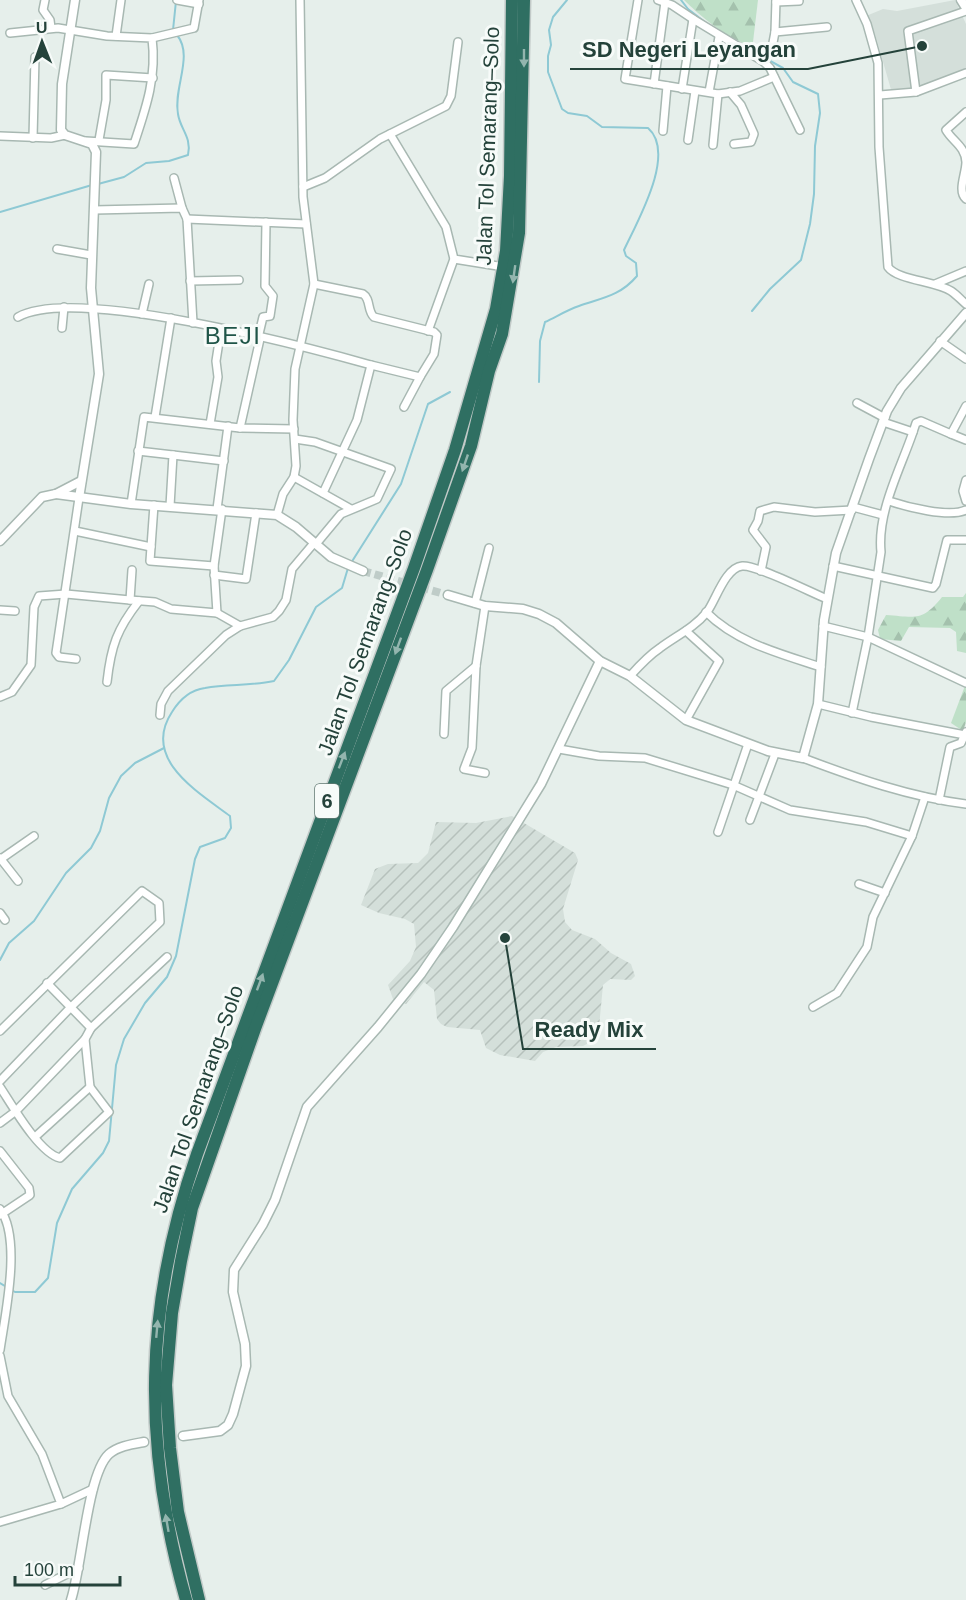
<svg xmlns="http://www.w3.org/2000/svg" width="966" height="1600" font-family="Arial,sans-serif">
<style>
.built{fill:#d4dfda}
.industrial{fill:url(#industrial-furrows)}
.forest{fill:url(#forest-firs)}
.lines{fill:none;stroke-linecap:round;stroke-linejoin:round}
.stream{stroke:#8ec9d4;stroke-width:2}
.tertiary-tunnel{stroke:#bfccc8;stroke-width:8;stroke-dasharray:8 4;stroke-linecap:butt}
.minor-casing{stroke:#a8b8b2;stroke-width:10}
.tertiary-casing{stroke:#a8b8b2;stroke-width:11}
.motorway-casing{stroke:#c2cac8;stroke-width:15}
.minor{stroke:#fff;stroke-width:7}
.tertiary{stroke:#fff;stroke-width:8}
.motorway{stroke:#2f6f62;stroke-width:12}
.oneway{fill:#93b5ae}
.labels{text-anchor:middle;stroke-width:6;stroke-linejoin:round;paint-order:stroke}
.shield{fill:#f7fbf9;stroke:#637a73;stroke-width:1.5}
.shield-label{font-size:20px;font-weight:bold;fill:#24423a}
.street-label{font-size:21px;fill:#24423a;stroke:#f7fbf9}
.quarter-label{font-size:24px;letter-spacing:1.5px;fill:#1f5548;stroke:#f7fbf9}
.leader{fill:none;stroke:#24423a;stroke-width:2}
.callout-dot{fill:#24423a;stroke:#f7fbf9;stroke-width:2}
.callout-label{font-size:22px;text-anchor:middle;font-weight:bold;fill:#24423a;stroke:#f7fbf9;stroke-width:6;stroke-linejoin:round;paint-order:stroke}
</style>
<defs>
<pattern id="industrial-furrows" width="10" height="10" patternUnits="userSpaceOnUse" patternTransform="scale(1.5)"><rect width="10" height="10" fill="#d4dfda"/><path d="M-1 1l2-2M0 10L10 0M9 11l2-2" fill="none" stroke="#b6c1bc"/></pattern>
<pattern id="forest-firs" width="22" height="20" patternUnits="userSpaceOnUse" patternTransform="scale(1.5)"><rect width="22" height="20" fill="#bfe0c8"/><path d="M5 1l3.5 6h-7zM16 11l3.5 6h-7z" fill="#a4c1ad"/></pattern>
</defs>
<rect width="100%" height="100%" fill="#e6efeb"/>
<!-- built -->
<path class="built" d="M955,0L966,24V69L902,94L892,93L875,34L866,16L883,9L897,11Z"/>
<!-- industrial -->
<path class="industrial" d="M512,816L575,853L578,860L563,909L565,922L572,930L595,939L611,953L631,964L635,976L631,980L610,979L603,985L598,1038L583,1046L556,1047L543,1052L535,1061L500,1055L486,1048L480,1030L447,1027L441,1024L437,1019L434,990L424,982L406,1004L393,999L388,985L410,961L416,947L414,924L405,919L379,913L361,905L375,869L388,864L418,863L428,853L436,822L476,823Z"/>
<!-- forest -->
<g class="forest">
<path d="M684,0H758L753,42L749,45C728,39 700,16 684,0Z"/>
<path d="M966,593V653L957,651L956,632L950,628L909,627L901,641L880,639L878,630L886,615C916,617 922,622 942,597H963Z"/>
<path d="M966,683V722L963,731L951,723Z"/>
</g>
<g class="lines">
<!-- stream -->
<g class="stream">
<path d="M681,0L688,9L710,26"/>
<path d="M173,30L176,1"/>
<path d="M743,46L783,68L793,82L818,94L820,113L815,146L814,194L810,224L801,260L770,289L752,311"/>
<path d="M98,184L124,177L146,163L169,161L188,155C192,137 180,129 178,114C173,88 194,56 177,35"/>
<path d="M0,212L92,185"/>
<path d="M539,382L540,341L545,322C556,317 567,310 579,306C602,298 620,296 637,276L636,263L626,256L624,250C637,222 677,153 648,128L602,127L587,116L568,113L562,109L548,72V56L551,45L549,30L553,17L567,0"/>
<path d="M351,563L401,484L428,404L450,392"/>
<path d="M0,960L9,943L34,921L66,873L91,848L100,831L109,798L121,776L135,763L164,748"/>
<path d="M0,1283L15,1292H35L48,1278L57,1223L72,1189L103,1153L109,1141L116,1065L124,1039L145,1003L167,977L176,956L195,859L200,847L225,838L231,828L230,816C198,792 141,759 172,712C180,699 190,690 205,688C228,684 251,686 274,681L289,660L316,607L342,588L348,568"/>
</g>
<!-- tertiary-tunnel -->
<path class="tertiary-tunnel" d="M363,571L448,595"/>
<!-- minor casing -->
<g class="minor-casing">
<g id="minor">
<path d="M45,0L43,10L50,20L51,28"/>
<path d="M177,0L199,4"/>
<path d="M638,0L625,79L718,94L740,91L774,77"/>
<path d="M658,0L672,5L693,19"/>
<path d="M856,0L867,24L878,63L879,147L888,267C897,280 935,281 951,291C957,295 961,300 966,304"/>
<path d="M776,2L799,1"/>
<path d="M775,32L776,0"/>
<path d="M10,33L58,28L107,36L152,38C157,77 146,108 134,144L86,141"/>
<path d="M116,36L121,0"/>
<path d="M152,38L194,28L199,0"/>
<path d="M654,84L665,2"/>
<path d="M682,89L693,19L764,62"/>
<path d="M709,92L719,37"/>
<path d="M730,92L741,105L754,134L751,142L734,144"/>
<path d="M916,92L908,31L966,11"/>
<path d="M880,95L916,92L966,73"/>
<path d="M966,112L946,130C953,142 965,146 966,162C966,174 957,191 966,199"/>
<path d="M800,130L770,68L764,62L772,48L775,32L827,27"/>
<path d="M663,131L667,86"/>
<path d="M390,134L446,227L454,259L504,267"/>
<path d="M0,136L51,138L65,135"/>
<path d="M33,138L35,57"/>
<path d="M99,140L106,100V75L153,78"/>
<path d="M688,140L695,91"/>
<path d="M713,145L718,94"/>
<path d="M174,178L182,208"/>
<path d="M303,187L325,178L380,139L446,106L451,96L458,42"/>
<path d="M94,210L182,208L187,219L193,323"/>
<path d="M187,219L306,224"/>
<path d="M57,249L91,255"/>
<path d="M190,281L239,280"/>
<path d="M314,284L363,294C371,299 367,311 374,317L434,332L437,335L434,354L420,377L371,365"/>
<path d="M935,284L966,271"/>
<path d="M142,314L149,284"/>
<path d="M18,317C74,285 303,346 371,365L357,420L323,493"/>
<path d="M62,328L64,307"/>
<path d="M428,331L454,259"/>
<path d="M258,338L263,317L270,316L273,296L265,286L266,222"/>
<path d="M940,341L966,359"/>
<path d="M857,403L885,418"/>
<path d="M404,407L420,377"/>
<path d="M155,417L171,318"/>
<path d="M883,422L913,432L916,423L921,421L951,434L966,406"/>
<path d="M210,424L218,377L216,361L221,329"/>
<path d="M240,428L260,339"/>
<path d="M951,434L966,440"/>
<path d="M295,439L315,442L391,469L377,499L341,514L316,544"/>
<path d="M138,451L173,455L170,506"/>
<path d="M173,455L224,461"/>
<path d="M294,477L351,509"/>
<path d="M966,480L963,491L966,501"/>
<path d="M889,501C907,507 949,518 966,510"/>
<path d="M131,504L144,417L240,428L294,429"/>
<path d="M154,505L150,561L214,566"/>
<path d="M853,507L883,515"/>
<path d="M217,509L228,426"/>
<path d="M277,515L283,494L294,477L296,466L293,420L295,369L314,284L303,197L300,0"/>
<path d="M75,531L151,547"/>
<path d="M833,566L933,588L936,584L947,540H966"/>
<path d="M761,571L766,547L753,530L758,521L760,511L774,507L815,512L852,510"/>
<path d="M214,575L246,579L256,513"/>
<path d="M130,600L132,570"/>
<path d="M475,603L489,548"/>
<path d="M485,606L476,666L472,748L464,769L485,773"/>
<path d="M0,610L15,611"/>
<path d="M706,612C737,643 781,654 821,667"/>
<path d="M217,613L240,626"/>
<path d="M823,626L868,637L966,683"/>
<path d="M686,631L719,661L686,720"/>
<path d="M76,659L59,657L56,653L79,498"/>
<path d="M630,676C639,666 648,656 660,648C676,636 694,628 707,612C716,600 725,568 742,566C755,564 812,593 827,599"/>
<path d="M107,682C111,646 117,629 139,601"/>
<path d="M0,697L12,692L31,665L34,607L39,596L66,594L130,600L155,602L171,609L217,613L214,566L222,509"/>
<path d="M818,704L871,717L965,735"/>
<path d="M852,713L868,637L881,552C877,512 900,470 913,432"/>
<path d="M160,715L161,704L168,691L226,635L240,626L273,617L279,611L286,600L292,569L314,543"/>
<path d="M444,734L446,691L476,666"/>
<path d="M559,749L599,756L645,758L733,785L790,810L866,822L912,836"/>
<path d="M803,758C856,778 910,797 966,804"/>
<path d="M939,800L950,747L961,743L966,732"/>
<path d="M750,820L775,754"/>
<path d="M718,832L748,744"/>
<path d="M0,858L18,881"/>
<path d="M1,859L34,836"/>
<path d="M859,884L885,893"/>
<path d="M0,913L5,920"/>
<path d="M47,983L91,1028L167,957"/>
<path d="M813,1007L837,993L867,947L873,917L912,836L925,797"/>
<path d="M0,1031L142,891L159,903L160,922L71,1007L0,1081"/>
<path d="M0,1087C12,1105 39,1153 60,1158L109,1112L90,1087"/>
<path d="M0,1123L16,1111L85,1039"/>
<path d="M35,1137L90,1087L85,1039L91,1028"/>
<path d="M0,1151L29,1188L30,1195L0,1215"/>
<path d="M0,1209C22,1239 5,1315 0,1350"/>
<path d="M0,1356L8,1396L42,1454L61,1504L0,1522"/>
<path d="M61,1504L93,1489"/>
<path d="M45,1585L79,1568"/>
</g>
</g>
<!-- tertiary casing -->
<g class="tertiary-casing">
<g id="tertiary">
<path d="M75,0L62,84L61,130L65,135L92,144L96,152L91,288L99,374L79,498"/>
<path d="M961,0L966,8"/>
<path d="M56,494L131,504L277,515L296,527L331,557L363,571"/>
<path d="M0,541L42,497L56,494L81,481"/>
<path d="M448,595L485,606L523,609L539,614L556,623L600,661L630,676L686,720L768,751L803,758L818,704L824,620L836,553L869,459L887,411L901,388L966,313"/>
<path d="M183,1436L220,1431L228,1425L233,1414L246,1366L245,1344L233,1292L234,1270L263,1224L275,1200L307,1107L378,1027L421,974L453,927L541,784L600,661"/>
<path d="M71,1600C82,1567 87,1474 109,1454C118,1446 133,1444 144,1442"/>
</g>
</g>
<!-- motorway casing -->
<g class="motorway-casing">
<g id="motorway">
<path d="M186,1600C142,1444 144,1307 197,1154L414,568L455,450L496,309L506,251L510,176L512,0"/>
<path d="M199,1600L178,1512L170,1448L166,1385L172,1313L181,1261L192,1208L256,1026L427,570L471,446L489,371L502,334L519,233L524,0"/>
</g>
</g>
<!-- minor -->
<use href="#minor" class="minor"/>
<!-- tertiary -->
<use href="#tertiary" class="tertiary"/>
<!-- motorway -->
<use href="#motorway" class="motorway"/>
</g>
<!-- one-way arrows -->
<defs><path id="oneway-solid" d="M-6-.8H1V-3.2L6.5 0L1 3.2V.8H-6Z" transform="scale(1.5)"/></defs>
<g class="oneway">
<use href="#oneway-solid" transform="translate(524 58) rotate(90)"/>
<use href="#oneway-solid" transform="translate(514 274) rotate(98)"/>
<use href="#oneway-solid" transform="translate(465 463) rotate(109)"/>
<use href="#oneway-solid" transform="translate(398 646) rotate(110)"/>
<use href="#oneway-solid" transform="translate(342 760) rotate(-69)"/>
<use href="#oneway-solid" transform="translate(260 982) rotate(-70)"/>
<use href="#oneway-solid" transform="translate(157 1329) rotate(-85)"/>
<use href="#oneway-solid" transform="translate(167 1523) rotate(-100)"/>
</g>
<g class="labels">
<!-- shield labels -->
<rect class="shield" x="315" y="784" width="24" height="34" rx="4.5"/>
<g class="shield-label">
<text x="327" y="808">6</text>
</g>
<!-- street labels -->
<g class="street-label">
<text transform="translate(488 146) rotate(-88)" y="7">Jalan Tol Semarang–Solo</text>
<text transform="translate(365 642) rotate(-70)" y="7">Jalan Tol Semarang–Solo</text>
<text transform="translate(198 1099) rotate(-71)" y="7">Jalan Tol Semarang–Solo</text>
</g>
<!-- quarter labels -->
<g class="quarter-label">
<text x="233" y="344">BEJI</text>
</g>
</g>
<!-- callouts -->
<path class="leader" d="M922 46L808 69H570M505 938L523 1049H656"/>
<g class="callout-dot">
<circle cx="922" cy="46" r="6"/>
<circle cx="505" cy="938" r="6"/>
</g>
<g class="callout-label">
<text x="689" y="57">SD Negeri Leyangan</text>
<text x="589" y="1037">Ready Mix</text>
</g>
<!-- north arrow -->
<g transform="translate(42 42) rotate(359)" stroke="#f7fbf9" stroke-width="4.5" paint-order="stroke">
<path d="M0-4.5L10 22L0 15L-10 22Z" fill="#24423a"/>
<text y="-9" font-size="16" font-weight="bold" text-anchor="middle" fill="#24423a">U</text>
</g>
<!-- scale -->
<path d="M15 1576v9h105v-9" fill="none" stroke="#24423a" stroke-width="3"/>
<text x="24" y="1576" font-size="18" fill="#24423a" stroke="#f7fbf9" stroke-width="4.5" paint-order="stroke">100 m</text>
</svg>
